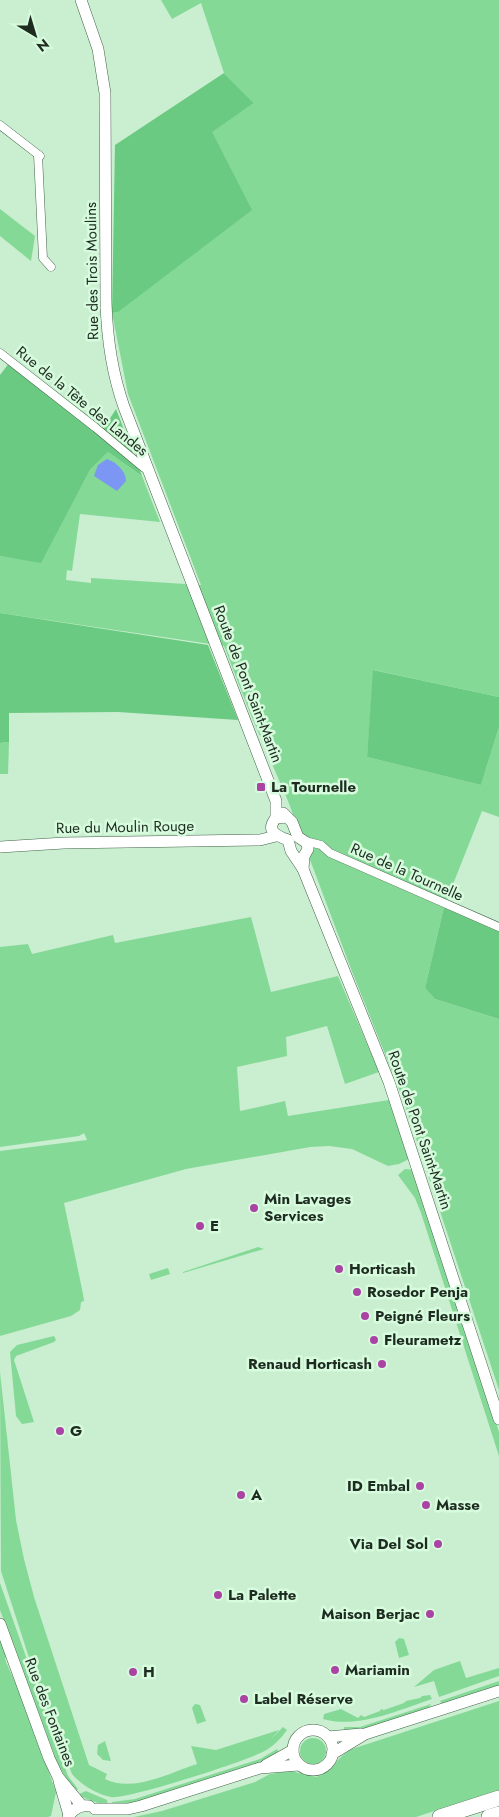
<svg xmlns="http://www.w3.org/2000/svg" width="499" height="1817" font-family="Jost,sans-serif">
<style>
.green{fill:#85d997}
.forest{fill:#6aca81}
.water{fill:#7b97f3}
.lines{fill:none;stroke-linecap:round;stroke-linejoin:round}
.street-casing{stroke:#44644a;stroke-width:9}
.secondary-casing{stroke:#44644a;stroke-width:12}
.highway-casing{stroke:#44644a;stroke-width:16}
.street{stroke:#fff;stroke-width:8}
.secondary{stroke:#fff;stroke-width:11}
.highway{stroke:#fff;stroke-width:15}
.poi-dot{fill:#ab43a5;stroke:#d7fbdd;stroke-width:2}
.labels{text-anchor:middle;stroke-width:5;stroke-linejoin:round;paint-order:stroke}
.street-label{font-size:15px;fill:#1d2b20;stroke:#d7fbdd}
.poi-label{font-size:15px;font-weight:bold;fill:#1d2b20;stroke:#d7fbdd;text-anchor:start}
</style>
<rect width="100%" height="100%" fill="#caeed0"/>
<!-- green -->
<g class="green">
<path d="M161,0H499V697L374,670L367,757L481,785L499,727V817L482,811L444,907L425,988L435,999L499,1019V1390L403,1099L351,969L288,801L250,713L224,646L0,613V556L41,562L90,470L108,452L142,476L160,522L80,514L72,571L67,570L66,580L91,583V578L201,585L128,394L112,313L118,312L211,132L254,103L224,73L201,3L172,19Z"/>
<path d="M0,209L35,236L31,261L0,236Z"/>
<path d="M9,742L8,774H0V743Z"/>
<path d="M251,917L271,992L338,976L379,1072L345,1084L327,1026L286,1037L287,1056L237,1067L240,1111L285,1101L288,1116L389,1100L388,1097L409,1159L399,1164L388,1166L352,1149L329,1146L310,1147L186,1169L64,1203L83,1294L84,1301L81,1302L80,1310L71,1316L0,1336V1151L87,1140L84,1133L79,1136L0,1147V947L28,944L32,954L113,935L115,943Z"/>
<path d="M405,1169L416,1170L473,1351V1359L479,1369L499,1432V1456L421,1213L415,1198L398,1175Z"/>
<path d="M258,1247L264,1249L183,1273V1272Z"/>
<path d="M168,1268L170,1274L151,1280L149,1274Z"/>
<path d="M54,1336L56,1340L54,1342L16,1356L14,1360L34,1422L22,1424L16,1416L10,1352L17,1345Z"/>
<path d="M0,1372L16,1520L24,1559L34,1597L89,1765L107,1774L105,1779C133,1793 169,1773 197,1764L191,1746L216,1750L279,1730L271,1739L283,1727L287,1730C279,1741 271,1749 258,1754C239,1763 126,1800 111,1797C98,1795 80,1784 72,1774L32,1667L1,1571Z"/>
<path d="M0,1583L68,1776L78,1789L75,1792L58,1765L0,1610Z"/>
<path d="M0,1635L8,1657L5,1658L6,1662L23,1700L56,1792L51,1816L48,1817H0Z"/>
<path d="M399,1638L404,1639L409,1655L399,1658L395,1642Z"/>
<path d="M460,1661L466,1678L499,1668V1676L439,1697L434,1681L414,1687L434,1670Z"/>
<path d="M499,1681V1686L442,1704L440,1701Z"/>
<path d="M430,1695L432,1699C399,1710 358,1729 323,1719L324,1714L341,1709L358,1718L361,1715L364,1717L380,1711L381,1709L384,1710L404,1703L406,1701L420,1698L422,1696Z"/>
<path d="M499,1701V1790L416,1817H134L162,1811L255,1782L270,1774L290,1771L317,1777C333,1770 338,1756 352,1749Z"/>
<path d="M195,1704L200,1705L206,1721L197,1724L192,1708Z"/>
<path d="M431,1704L429,1708L362,1730L345,1733L344,1727H360Z"/>
<circle cx="313" cy="1751" r="13"/>
<path d="M105,1741L111,1761L103,1760L97,1754L98,1745Z"/>
<path d="M277,1749L279,1754L255,1765L140,1801L112,1806V1802L135,1799L260,1759Z"/>
<path d="M86,1791L107,1800L108,1807L77,1795Z"/>
</g>
<!-- forest -->
<g class="forest">
<path d="M224,73L254,103L212,132L252,210L118,312L112,313L115,145Z"/>
<path d="M13,358L104,428L116,409L142,476L108,452L90,470L41,563L0,556V375Z"/>
<path d="M0,613L208,645L238,720L118,712L9,713V742L0,743Z"/>
<path d="M373,670L499,697V727L481,785L367,757Z"/>
<path d="M444,907L499,931V1019L435,999L425,988Z"/>
</g>
<!-- water -->
<path class="water" d="M107,459C116,462 126,471 126,481L117,491L94,476L98,465Z"/>
<g class="lines">
<!-- street casing -->
<g class="street-casing">
<g id="street">
<path d="M0,125L40,156"/>
<path d="M38,155L43,258L51,267"/>
<path d="M0,353L96,428L144,468H148"/>
<path d="M305,841L321,845L330,853L499,927"/>
</g>
</g>
<!-- secondary casing -->
<g class="secondary-casing">
<g id="secondary">
<path d="M81,0L98,49L105,93L106,302C107,339 112,373 124,407L276,801V818"/>
<path d="M283,813L292,822L298,837L307,843L308,849L304,856"/>
<path d="M287,817L276,818C265,831 277,836 288,840L291,851L303,869"/>
<path d="M0,847L64,843L260,840L276,836"/>
<path d="M304,856L303,869L389,1082L499,1419"/>
<path d="M0,1624L49,1758L58,1777L82,1806"/>
<circle cx="313" cy="1750" r="20"/>
<path d="M328,1737L361,1734"/>
<path d="M332,1754L365,1734L499,1691"/>
<path d="M266,1765L293,1750"/>
<path d="M59,1781L69,1815"/>
<path d="M95,1809H128L141,1806L260,1768L299,1765"/>
<path d="M68,1817C73,1809 80,1805 89,1806"/>
</g>
</g>
<!-- highway casing -->
<g class="highway-casing">
<g id="highway">
<path d="M440,1817L499,1798"/>
<path d="M489,1817L499,1814"/>
</g>
</g>
<!-- street -->
<use href="#street" class="street"/>
<!-- secondary -->
<use href="#secondary" class="secondary"/>
<!-- highway -->
<use href="#highway" class="highway"/>
</g>
<!-- markers -->
<g class="poi-dot">
<rect x="256" y="782" width="10" height="10" rx="2.5"/>
<circle cx="254" cy="1208" r="5"/>
<circle cx="200" cy="1226" r="5"/>
<circle cx="339" cy="1269" r="5"/>
<circle cx="357" cy="1292" r="5"/>
<circle cx="365" cy="1316" r="5"/>
<circle cx="374" cy="1340" r="5"/>
<circle cx="382" cy="1364" r="5"/>
<circle cx="60" cy="1431" r="5"/>
<circle cx="420" cy="1486" r="5"/>
<circle cx="241" cy="1495" r="5"/>
<circle cx="426" cy="1505" r="5"/>
<circle cx="438" cy="1544" r="5"/>
<circle cx="218" cy="1595" r="5"/>
<circle cx="430" cy="1614" r="5"/>
<circle cx="335" cy="1670" r="5"/>
<circle cx="133" cy="1672" r="5"/>
<circle cx="244" cy="1699" r="5"/>
</g>
<g class="labels">
<!-- street labels -->
<g class="street-label">
<text transform="translate(92 271) rotate(-91)" y="5">Rue des Trois Moulins</text>
<text transform="translate(82 401) rotate(39)" y="5">Rue de la Tête des Landes</text>
<text transform="translate(248 684) rotate(69)" y="5">Route de Pont Saint-Martin</text>
<text transform="translate(125 827) rotate(-1)" y="5">Rue du Moulin Rouge</text>
<text transform="translate(407 872) rotate(24)" y="5">Rue de la Tournelle</text>
<text transform="translate(420 1130) rotate(71)" y="5">Route de Pont Saint-Martin</text>
<text transform="translate(50 1712) rotate(69)" y="5">Rue des Fontaines</text>
</g>
<!-- poi labels -->
<g class="poi-label">
<text x="271" y="792">La Tournelle</text>
<text x="264" y="1204">Min Lavages<tspan x="264" dy="17">Services</tspan></text>
<text x="210" y="1231">E</text>
<text x="349" y="1274">Horticash</text>
<text x="367" y="1297">Rosedor Penja</text>
<text x="375" y="1321">Peigné Fleurs</text>
<text x="384" y="1345">Fleurametz</text>
<text x="372" y="1369" text-anchor="end">Renaud Horticash</text>
<text x="70" y="1436">G</text>
<text x="410" y="1491" text-anchor="end">ID Embal</text>
<text x="251" y="1500">A</text>
<text x="436" y="1510">Masse</text>
<text x="428" y="1549" text-anchor="end">Via Del Sol</text>
<text x="228" y="1600">La Palette</text>
<text x="420" y="1619" text-anchor="end">Maison Berjac</text>
<text x="345" y="1675">Mariamin</text>
<text x="143" y="1677">H</text>
<text x="254" y="1704">Label Réserve</text>
</g>
</g>
<!-- north arrow -->
<g transform="translate(35 35) rotate(142)" stroke="#d7fbdd" stroke-width="4" paint-order="stroke">
<path d="M0-4L9 19L0 12L-9 19Z" fill="#1d2b20"/>
<text y="-8" font-size="14" font-weight="bold" text-anchor="middle" fill="#1d2b20">N</text>
</g>
</svg>
